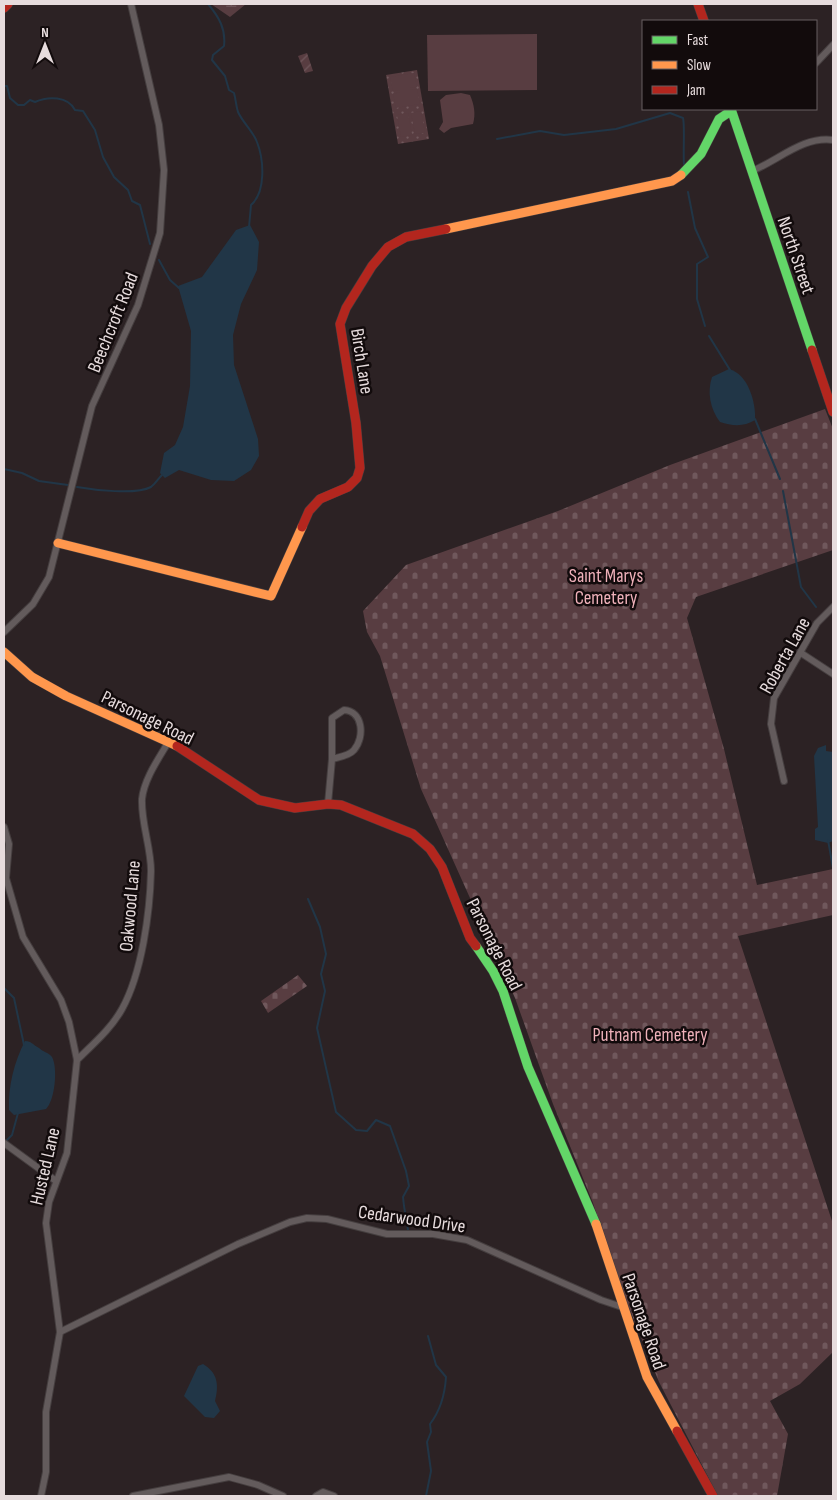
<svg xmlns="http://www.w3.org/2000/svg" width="837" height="1500" font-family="'Sofia Sans Condensed',sans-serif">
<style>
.wetland{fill:url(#wetland-marsh)}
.cemetery{fill:url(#cemetery-stones)}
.park{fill:url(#park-dots)}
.garden{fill:url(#garden-furrows)}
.pitch{fill:#583d41}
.water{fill:#213647}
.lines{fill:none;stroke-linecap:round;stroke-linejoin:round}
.stream{stroke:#213647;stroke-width:2}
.street-casing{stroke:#453e3f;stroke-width:8}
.fast-casing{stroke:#453e3f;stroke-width:10}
.slow-casing{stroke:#453e3f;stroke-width:10}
.jam-casing{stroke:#453e3f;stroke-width:10}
.street{stroke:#635b5c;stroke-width:6}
.fast{stroke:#63d668;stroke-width:9}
.slow{stroke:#ff974d;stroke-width:9}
.jam{stroke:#b3261e;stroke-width:9}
.labels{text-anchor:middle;stroke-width:5;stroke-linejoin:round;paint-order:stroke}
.street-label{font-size:19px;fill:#e7dcdd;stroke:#120b0c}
.park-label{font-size:19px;fill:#efb1ba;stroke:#120b0c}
</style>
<defs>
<pattern id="wetland-marsh" width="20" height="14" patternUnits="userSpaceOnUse" patternTransform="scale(1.25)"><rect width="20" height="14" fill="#583d41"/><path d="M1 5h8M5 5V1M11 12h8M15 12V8" fill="none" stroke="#70585c"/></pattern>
<pattern id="cemetery-stones" width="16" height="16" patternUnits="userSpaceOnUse" patternTransform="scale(1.25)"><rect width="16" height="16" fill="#583d41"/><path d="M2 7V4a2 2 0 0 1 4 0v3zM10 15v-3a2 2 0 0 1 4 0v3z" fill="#70585c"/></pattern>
<pattern id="park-dots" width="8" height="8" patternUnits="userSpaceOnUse" patternTransform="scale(1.25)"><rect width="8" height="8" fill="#583d41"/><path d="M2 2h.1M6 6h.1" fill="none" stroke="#70585c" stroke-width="1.8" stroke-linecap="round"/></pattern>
<pattern id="garden-furrows" width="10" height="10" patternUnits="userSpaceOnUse" patternTransform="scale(1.25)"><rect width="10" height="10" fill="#583d41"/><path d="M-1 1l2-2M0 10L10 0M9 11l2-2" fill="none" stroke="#70585c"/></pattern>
</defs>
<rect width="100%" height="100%" fill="#2c2224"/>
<!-- wetland -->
<path class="wetland" d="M211,4H246L230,17Z"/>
<!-- cemetery -->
<g class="cemetery">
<path d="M825,409L833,429V550L696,597L687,618L724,749L757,885L833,869V915L738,936L833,1224V1352L800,1384L770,1401L788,1434L777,1496H718L659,1382L623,1293L593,1203L553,1104L515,998L421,789L380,656L367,632L363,611L406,565L558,511L670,465Z"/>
<path d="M298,975L307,986L268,1013L261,1001Z"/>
</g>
<!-- park -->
<path class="park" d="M417,70L429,139L398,144L386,75Z"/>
<!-- garden -->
<path class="garden" d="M307,53L313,71L305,73L298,56Z"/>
<!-- pitch -->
<g class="pitch">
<path d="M537,34V90L428,91L427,35Z"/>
<path d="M414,73L417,87L410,88V90L417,89L420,104L396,108L393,94L400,92V90L393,91L390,77Z"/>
<path d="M461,93L470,95C474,104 476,114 473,124L451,128L444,133L439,129L443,122L440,100L446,95Z"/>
<path d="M421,111L425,133L415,134L411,113Z"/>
<path d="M408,113L412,135L401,137L397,115Z"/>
</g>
<!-- water -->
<g class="water">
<path d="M250,225L259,242L257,270L241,304L233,335L234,365L258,439L259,456L251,470L234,481L211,480L179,470L165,478L160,473L164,453L175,445L183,427L190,386L191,331L178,286L202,277L236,230Z"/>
<path d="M729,369C748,374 756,402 755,420C744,427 732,426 720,422C710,409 707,392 712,377Z"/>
<path d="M826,745V751L833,752V841L828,843L815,840V829L818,827L814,756L818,748Z"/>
<path d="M25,1041C32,1041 33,1045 39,1048C43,1052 48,1052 52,1057C58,1068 55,1100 46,1109L14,1115L9,1110C8,1087 14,1062 25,1041Z"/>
<path d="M203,1364C218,1373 219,1385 215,1401L220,1411L214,1418L205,1417L184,1396L198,1366Z"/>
</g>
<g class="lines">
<!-- stream -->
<g class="stream">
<path d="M208,4C219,17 226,29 224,46L213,55L212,60L225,76L229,90L234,93C236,100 236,106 238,112C243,123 253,131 257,142C264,160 266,192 251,205L249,227"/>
<path d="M4,86H7L10,98L18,105H24L30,100L35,102C48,96 68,96 75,110L83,111L95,130L103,157L114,177L128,190L132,201L140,205L150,244"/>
<path d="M497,139L540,131L564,135L616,129L670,113L683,118C685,125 683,153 684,164"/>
<path d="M688,192L695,228L708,257L697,264V299L705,326"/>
<path d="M159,260L170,280L179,288"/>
<path d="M709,336L730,370"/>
<path d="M755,419L780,479"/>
<path d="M4,469L22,473L39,481L68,485"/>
<path d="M77,487C94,490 136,495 151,487C155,484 158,479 162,475"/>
<path d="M783,491L801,587L816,607"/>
<path d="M828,840L833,868"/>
<path d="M308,899L320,927L326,954L321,974L325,991L317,1028L336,1112L356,1130L367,1131L376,1120L390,1126L406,1171L409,1186L403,1197L404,1206L408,1230"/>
<path d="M4,988L14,998L24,1045"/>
<path d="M5,1142L12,1135L18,1113"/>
<path d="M4,1199V1224"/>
<path d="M426,1496L431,1471L427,1442L431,1432L430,1424C440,1411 445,1393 446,1377L436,1365L428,1336"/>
</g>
<!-- street casing -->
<g class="street-casing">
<g id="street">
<path d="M816,63L833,45"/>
<path d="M752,171C779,160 803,136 833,140"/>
<path d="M4,632L33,604L49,577L92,406L138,305L160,233L164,170L159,125L131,4"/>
<path d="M801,653L833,674"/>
<path d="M784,781L771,724L774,698L817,623L833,607"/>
<path d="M328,804L332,759V718L344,710C363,711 365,737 354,750C349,756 339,757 332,759"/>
<path d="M4,827L9,844L6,878L23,937L61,1000L69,1022L77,1060L67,1153L49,1202L46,1223L60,1332L46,1412V1472L41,1496"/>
<path d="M77,1060C93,1044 111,1029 122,1009C142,973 150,912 151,871C151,847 141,823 142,799C144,779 159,758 169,741"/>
<path d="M4,1143L56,1181"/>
<path d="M60,1332L238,1244L290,1222L307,1218L327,1219L387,1234H433L467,1240L601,1300L622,1307"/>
<path d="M133,1496L229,1477L258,1485L283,1496"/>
<path d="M316,1496L323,1492L334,1496"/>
</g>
</g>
<!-- fast casing -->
<g class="fast-casing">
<g id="fast">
<path d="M731,109L812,350"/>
<path d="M681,175L701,154L719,119L731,111"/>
<path d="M476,946L493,971L503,991L528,1067L596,1224"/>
</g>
</g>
<!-- slow casing -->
<g class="slow-casing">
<g id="slow">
<path d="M446,229L672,181L681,175"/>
<path d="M58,543L271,596L302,527"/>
<path d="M4,652L32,677L66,696L177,746"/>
<path d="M596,1224L647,1377L677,1431"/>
</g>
</g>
<!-- jam casing -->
<g class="jam-casing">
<g id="jam">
<path d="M698,4L704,21"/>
<path d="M4,8L8,4"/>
<path d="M812,350L833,412"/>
<path d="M302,527L309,511L320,499L348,487L357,478L360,468L356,423L340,324L346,308L372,266L388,247L406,237L446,229"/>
<path d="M177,746L259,800L295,808L328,804L341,805L413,834L430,849L442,867L470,938L476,946"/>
<path d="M677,1431L713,1496"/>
</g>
</g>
<!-- street -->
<use href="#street" class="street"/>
<!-- fast -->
<use href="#fast" class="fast"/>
<!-- slow -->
<use href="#slow" class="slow"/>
<!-- jam -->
<use href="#jam" class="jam"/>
</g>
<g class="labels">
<!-- street labels -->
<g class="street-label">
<text transform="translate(797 255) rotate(71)" y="7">North Street</text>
<text transform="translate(112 322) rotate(-68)" y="7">Beechcroft Road</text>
<text transform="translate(363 361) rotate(81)" y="7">Birch Lane</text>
<text transform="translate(784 655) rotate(-61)" y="7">Roberta Lane</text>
<text transform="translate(148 717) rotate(26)" y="7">Parsonage Road</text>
<text transform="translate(129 906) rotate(-85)" y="7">Oakwood Lane</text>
<text transform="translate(495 944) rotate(63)" y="7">Parsonage Road</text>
<text transform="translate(44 1166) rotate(-77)" y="7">Husted Lane</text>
<text transform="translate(412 1218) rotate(8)" y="7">Cedarwood Drive</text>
<text transform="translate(645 1321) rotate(71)" y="7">Parsonage Road</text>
</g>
<!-- park labels -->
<g class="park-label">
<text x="606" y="582">Saint Marys<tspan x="606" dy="22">Cemetery</tspan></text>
<text x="650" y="1041">Putnam Cemetery</text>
</g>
</g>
<!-- border -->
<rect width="837" height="1500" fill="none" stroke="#e7dcdd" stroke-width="10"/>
<!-- legend -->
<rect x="642" y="20" width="175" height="90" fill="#120b0c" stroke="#675f60"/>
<rect x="652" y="36" width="25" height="8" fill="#63d668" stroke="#675f60"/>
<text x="687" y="45" font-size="15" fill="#e7dcdd">Fast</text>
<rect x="652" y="61" width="25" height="8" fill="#ff974d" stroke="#675f60"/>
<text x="687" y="70" font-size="15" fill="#e7dcdd">Slow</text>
<rect x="652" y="86" width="25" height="8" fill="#b3261e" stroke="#675f60"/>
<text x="687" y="95" font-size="15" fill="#e7dcdd">Jam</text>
<!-- north arrow -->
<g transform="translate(45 45)" stroke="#120b0c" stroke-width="4" paint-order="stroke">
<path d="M0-4L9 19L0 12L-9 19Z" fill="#e7dcdd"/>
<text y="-8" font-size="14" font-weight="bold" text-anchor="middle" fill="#e7dcdd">N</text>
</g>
</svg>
